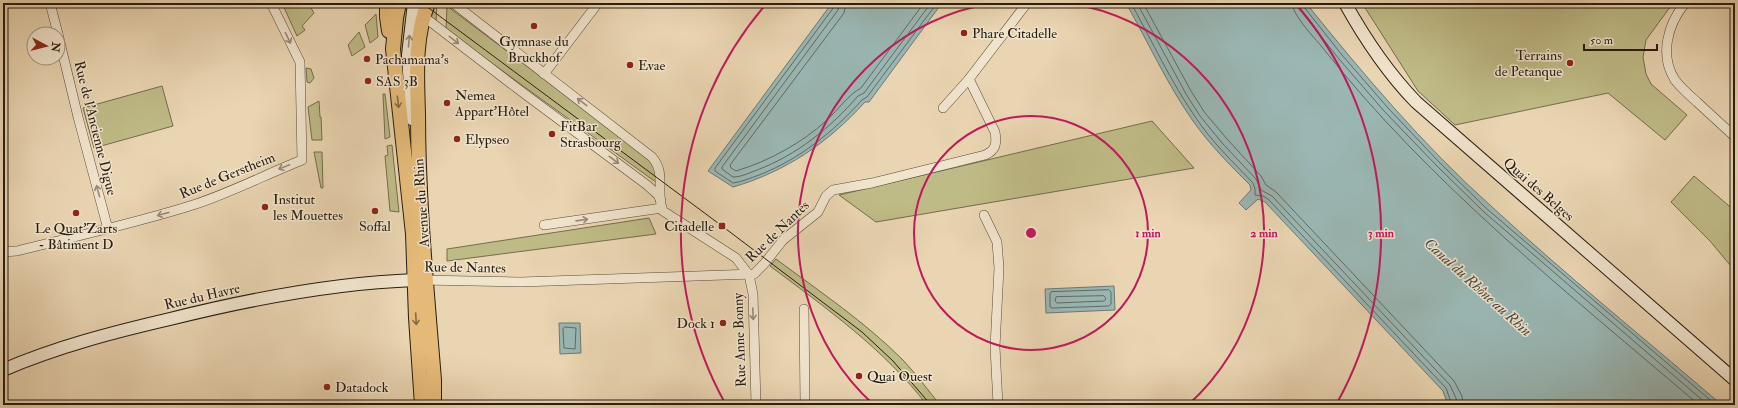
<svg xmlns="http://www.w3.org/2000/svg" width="1738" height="408" font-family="'IM FELL Double Pica',serif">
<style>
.green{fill:#bfbb87;stroke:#746c4c}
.water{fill:#9ab7b4;stroke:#6c7972}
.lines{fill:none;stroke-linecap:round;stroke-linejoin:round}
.shore{stroke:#616a62;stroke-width:1}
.street-casing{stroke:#584a38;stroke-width:10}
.secondary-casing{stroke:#281c10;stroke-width:14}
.primary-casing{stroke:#281c10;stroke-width:16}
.street{stroke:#f1e4cd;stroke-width:9}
.secondary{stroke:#f1e4cd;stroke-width:12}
.primary{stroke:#e5ba79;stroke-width:14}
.tram{stroke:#281c10;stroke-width:1}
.oneway{stroke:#978a78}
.oneway2{stroke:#866b44}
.ring{fill:none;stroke:#c2185b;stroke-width:2}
.poi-dot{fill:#8f2418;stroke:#f1e4cd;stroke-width:1.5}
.labels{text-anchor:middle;stroke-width:3;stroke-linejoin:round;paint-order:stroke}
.poi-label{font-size:14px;fill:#281c10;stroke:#f1e4cd;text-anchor:start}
.street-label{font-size:14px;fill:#281c10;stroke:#f1e4cd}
.water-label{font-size:15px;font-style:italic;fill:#4a4a41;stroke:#f1e4cd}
.centre{fill:#c2185b;stroke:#f1e4cd;stroke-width:2}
.ring-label{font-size:12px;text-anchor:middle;font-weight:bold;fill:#c2185b;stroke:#f1e4cd;stroke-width:3;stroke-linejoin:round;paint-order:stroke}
</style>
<rect width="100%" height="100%" fill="#ead5b2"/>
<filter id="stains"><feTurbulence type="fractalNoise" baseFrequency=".005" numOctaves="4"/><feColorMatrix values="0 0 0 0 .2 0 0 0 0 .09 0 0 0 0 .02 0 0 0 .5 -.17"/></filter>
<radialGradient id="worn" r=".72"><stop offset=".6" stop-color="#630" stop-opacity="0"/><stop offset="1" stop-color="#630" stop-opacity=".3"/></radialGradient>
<!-- green -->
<g class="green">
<path d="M282,3H308L314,13L302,26L305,30L297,36Z"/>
<path d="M435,3H437L436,22L432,20L430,14Z"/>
<path d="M1362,3H1673L1646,40L1643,57L1646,74L1651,84L1687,115L1665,140L1608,93L1455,125L1418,91Z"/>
<path d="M447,6L653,161L657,183L446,30Z"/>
<path d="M405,9L408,10V108L399,60L403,10Z"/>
<path d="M376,14L378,37L370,43L365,25Z"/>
<path d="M359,32L365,47L352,56L348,45Z"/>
<path d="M306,68L311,69L314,78L310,83L307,82Z"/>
<path d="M162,86L173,126L94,148L83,108Z"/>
<path d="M383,94H385L390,137L385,139Z"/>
<path d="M319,101L320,117H321L322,140H312L308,107Z"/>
<path d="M1152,121L1194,168L876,222L839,195Z"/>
<path d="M392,145L399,212L390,211L385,156L388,155L387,146Z"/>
<path d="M314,152H322L323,188H321Z"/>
<path d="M1694,176L1735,211V271L1710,241L1671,202Z"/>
<path d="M649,218L656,234L447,261V249Z"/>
<path d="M776,259C819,291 865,322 903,360C916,374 928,390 940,405H927C884,349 826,308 770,266Z"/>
</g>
<!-- water -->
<g class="water">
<path d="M832,3H942L869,102H865C828,143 785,172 733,187L708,171Z"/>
<path d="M1126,3H1306C1363,74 1423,145 1491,206C1566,275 1645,339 1722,405H1448L1443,391L1265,202L1258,199L1246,210L1239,203L1251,190L1250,185C1230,165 1209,144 1193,121C1167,84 1148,42 1126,3Z"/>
<path d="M1114,286L1115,310L1046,313L1045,289Z"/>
<path d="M559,323H580L581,353L560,354Z"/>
</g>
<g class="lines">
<!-- shore -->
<g class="shore">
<path d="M835,3L834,7L715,168V171L733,183C741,182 751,178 759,175C800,159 833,132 862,100L867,97L937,3"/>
<path d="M840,3L838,10L722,167V169L733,177C741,177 749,173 757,170C797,155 830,128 858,96L864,93L931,3"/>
<path d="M846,3L844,13L730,165L731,168L736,171C769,161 802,143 827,120C838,110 848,95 861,88L924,3"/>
<path d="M1131,3C1152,41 1171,82 1196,118C1212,142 1233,162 1253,183L1255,189V195L1263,196L1268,199L1446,388L1452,405"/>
<path d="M1137,3L1186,94L1200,116L1223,144L1256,179L1261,190L1272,196L1450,385L1456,398L1457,405"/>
<path d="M1143,3L1191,91L1205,113L1228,140L1261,176L1266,185L1276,192L1454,381L1462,396L1463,405"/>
<path d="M1292,3C1293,16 1314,37 1322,47C1430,184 1567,292 1699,405"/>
<path d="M1298,3L1300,10L1339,59L1384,111L1437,166L1484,212L1708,405"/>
<path d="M1303,3L1304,7L1342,55L1388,108L1440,163L1487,209L1716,405"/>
<path d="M1109,290L1111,292V304L1109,306L1052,308L1050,307V294L1051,292Z"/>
<path d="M1104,296L1106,299L1104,301L1057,303L1055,301L1056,297Z"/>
<path d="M565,327L576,328L575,349L564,348L563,329Z"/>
</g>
<!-- street casing -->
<g class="street-casing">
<g id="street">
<path d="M50,3L58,34"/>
<path d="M453,3L652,157C667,174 655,194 663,211L736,258L749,275L753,294L756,405"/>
<path d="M1685,3C1668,24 1659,55 1675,80C1681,88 1689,95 1697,102C1709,113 1722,125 1735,137"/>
<path d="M423,16L518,89L647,185L658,195L661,201"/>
<path d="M58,34L78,117L108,229"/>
<path d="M544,74L598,3"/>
<path d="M943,108L969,79L1027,3"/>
<path d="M984,215L997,242L999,268L995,347L998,405"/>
<path d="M544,225L662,208"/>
<path d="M3,252L17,251C76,236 137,223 196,204C232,192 267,174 302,160L300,62L271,3"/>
<path d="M422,280L521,282L754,274L764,264L783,240L818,212L826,196L833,190L872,183L985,155C996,150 997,144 995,132L969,79"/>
<path d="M804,309L805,405"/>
</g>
</g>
<!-- secondary casing -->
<g class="secondary-casing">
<g id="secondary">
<path d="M1345,3C1365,39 1387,72 1416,102L1735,380"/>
<path d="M412,119L408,55L414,3"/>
<path d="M3,370C56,347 114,332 170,319C250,299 332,283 415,280"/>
</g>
</g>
<!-- primary casing -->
<g class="primary-casing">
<g id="primary">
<path d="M387,3V17L389,31"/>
<path d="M399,3L396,18L393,49L413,234L416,318L422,405"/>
<path d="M428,3C414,39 417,76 418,114C418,203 427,292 434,380V405"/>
</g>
</g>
<!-- street -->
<use href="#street" class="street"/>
<!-- secondary -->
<use href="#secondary" class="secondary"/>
<!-- primary -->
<use href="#primary" class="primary"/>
<!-- tram -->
<path class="tram" d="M422,3L722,226L862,332L893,361L931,405"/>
</g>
<!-- one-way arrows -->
<defs><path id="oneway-shaft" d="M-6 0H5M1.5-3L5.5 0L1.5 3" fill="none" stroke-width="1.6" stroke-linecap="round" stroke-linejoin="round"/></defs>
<g class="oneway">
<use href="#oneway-shaft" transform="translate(288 38) rotate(64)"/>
<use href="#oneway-shaft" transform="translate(454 40) rotate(38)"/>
<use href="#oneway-shaft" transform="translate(409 41) rotate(-85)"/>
<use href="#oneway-shaft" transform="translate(582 102) rotate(-142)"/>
<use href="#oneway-shaft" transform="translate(614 160) rotate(37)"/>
<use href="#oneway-shaft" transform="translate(284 167) rotate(158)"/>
<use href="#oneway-shaft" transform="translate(98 191) rotate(-105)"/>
<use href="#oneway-shaft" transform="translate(163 214) rotate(165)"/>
<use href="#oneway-shaft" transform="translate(582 220) rotate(-8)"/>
<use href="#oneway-shaft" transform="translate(753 314) rotate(88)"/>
</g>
<g class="oneway2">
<use href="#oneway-shaft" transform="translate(398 102) rotate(84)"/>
<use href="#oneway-shaft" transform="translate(416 319) rotate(87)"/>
</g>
<!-- distance rings -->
<g class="ring">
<circle cx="1031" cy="233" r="117"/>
<path d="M874 405A233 233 0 0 1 993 3M1069 3A233 233 0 0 1 1188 405"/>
<path d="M725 403A350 350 0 0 1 767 3M1295 3A350 350 0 0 1 1337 403"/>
</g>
<!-- markers -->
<g class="poi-dot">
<circle cx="534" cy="26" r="4"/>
<circle cx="964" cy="33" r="4"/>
<circle cx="367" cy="59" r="4"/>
<circle cx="1570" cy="63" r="4"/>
<circle cx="630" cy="65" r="4"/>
<circle cx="368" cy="81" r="4"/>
<circle cx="447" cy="103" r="4"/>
<circle cx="552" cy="134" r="4"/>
<circle cx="457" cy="139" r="4"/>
<circle cx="265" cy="207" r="4"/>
<circle cx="375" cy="211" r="4"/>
<circle cx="76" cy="213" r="4"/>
<rect x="718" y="222" width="8" height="8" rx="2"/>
<circle cx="723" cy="323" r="4"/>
<circle cx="859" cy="376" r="4"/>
<circle cx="327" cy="387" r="4"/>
</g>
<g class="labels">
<!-- poi labels -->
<g class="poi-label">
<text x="972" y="38">Phare Citadelle</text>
<text x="534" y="46" text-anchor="middle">Gymnase du<tspan x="534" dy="16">Bruckhof</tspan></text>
<text x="1562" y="60" text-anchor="end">Terrains<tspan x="1562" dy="16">de Petanque</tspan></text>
<text x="375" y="64">Pachamama's</text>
<text x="638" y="70">Evae</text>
<text x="376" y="86">SAS 3B</text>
<text x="455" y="100">Nemea<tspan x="455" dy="16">Appart'Hôtel</tspan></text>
<text x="560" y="131">FitBar<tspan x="560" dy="16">Strasbourg</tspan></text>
<text x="465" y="144">Elypseo</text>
<text x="273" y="204">Institut<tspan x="273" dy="16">les Mouettes</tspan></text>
<text x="375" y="231" text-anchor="middle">Soffal</text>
<text x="714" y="231" text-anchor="end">Citadelle</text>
<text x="76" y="233" text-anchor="middle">Le Quat'Zarts<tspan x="76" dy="16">- Bâtiment D</tspan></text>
<text x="715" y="328" text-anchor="end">Dock 1</text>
<text x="867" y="381">Quai Ouest</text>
<text x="335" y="392">Datadock</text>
</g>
<!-- street labels -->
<g class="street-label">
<text transform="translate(96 128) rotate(76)" y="5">Rue de l'Ancienne Digue</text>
<text transform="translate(227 175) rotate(-22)" y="5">Rue de Gerstheim</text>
<text transform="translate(1539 189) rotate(41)" y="5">Quai des Belges</text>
<text transform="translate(421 203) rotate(-94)" y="5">Avenue du Rhin</text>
<text transform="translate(777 231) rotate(-44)" y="5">Rue de Nantes</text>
<text transform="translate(465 267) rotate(1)" y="5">Rue de Nantes</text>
<text transform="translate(202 296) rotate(-13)" y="5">Rue du Havre</text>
<text transform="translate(739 340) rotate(-92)" y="5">Rue Anne Bonny</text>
</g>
<!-- water labels -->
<g class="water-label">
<text transform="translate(1478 287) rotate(42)" y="5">Canal du Rhône au Rhin</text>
</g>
</g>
<circle cx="1031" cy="233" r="6" class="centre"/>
<g class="ring-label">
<text x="1148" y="237">1 min</text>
<text x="1264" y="237">2 min</text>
<text x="1381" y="237">3 min</text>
</g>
<!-- margin -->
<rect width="1738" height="408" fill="none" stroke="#ead5b2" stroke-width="16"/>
<rect x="4" y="4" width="1730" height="400" fill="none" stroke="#281c10" stroke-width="2"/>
<rect x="8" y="8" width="1722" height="392" fill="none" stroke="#281c10"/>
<!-- north arrow -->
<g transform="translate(46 46) rotate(97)"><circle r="19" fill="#f1e4cd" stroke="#a19481"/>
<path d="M0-3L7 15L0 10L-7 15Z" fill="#8f2418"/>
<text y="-6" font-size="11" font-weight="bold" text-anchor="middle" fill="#281c10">N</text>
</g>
<!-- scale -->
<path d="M1584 44v6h73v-6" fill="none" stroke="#281c10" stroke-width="2"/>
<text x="1590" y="44" font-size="12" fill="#281c10" stroke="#f1e4cd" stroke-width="3" paint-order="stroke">50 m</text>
<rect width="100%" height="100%" filter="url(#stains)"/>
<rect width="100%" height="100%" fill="url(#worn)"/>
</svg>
